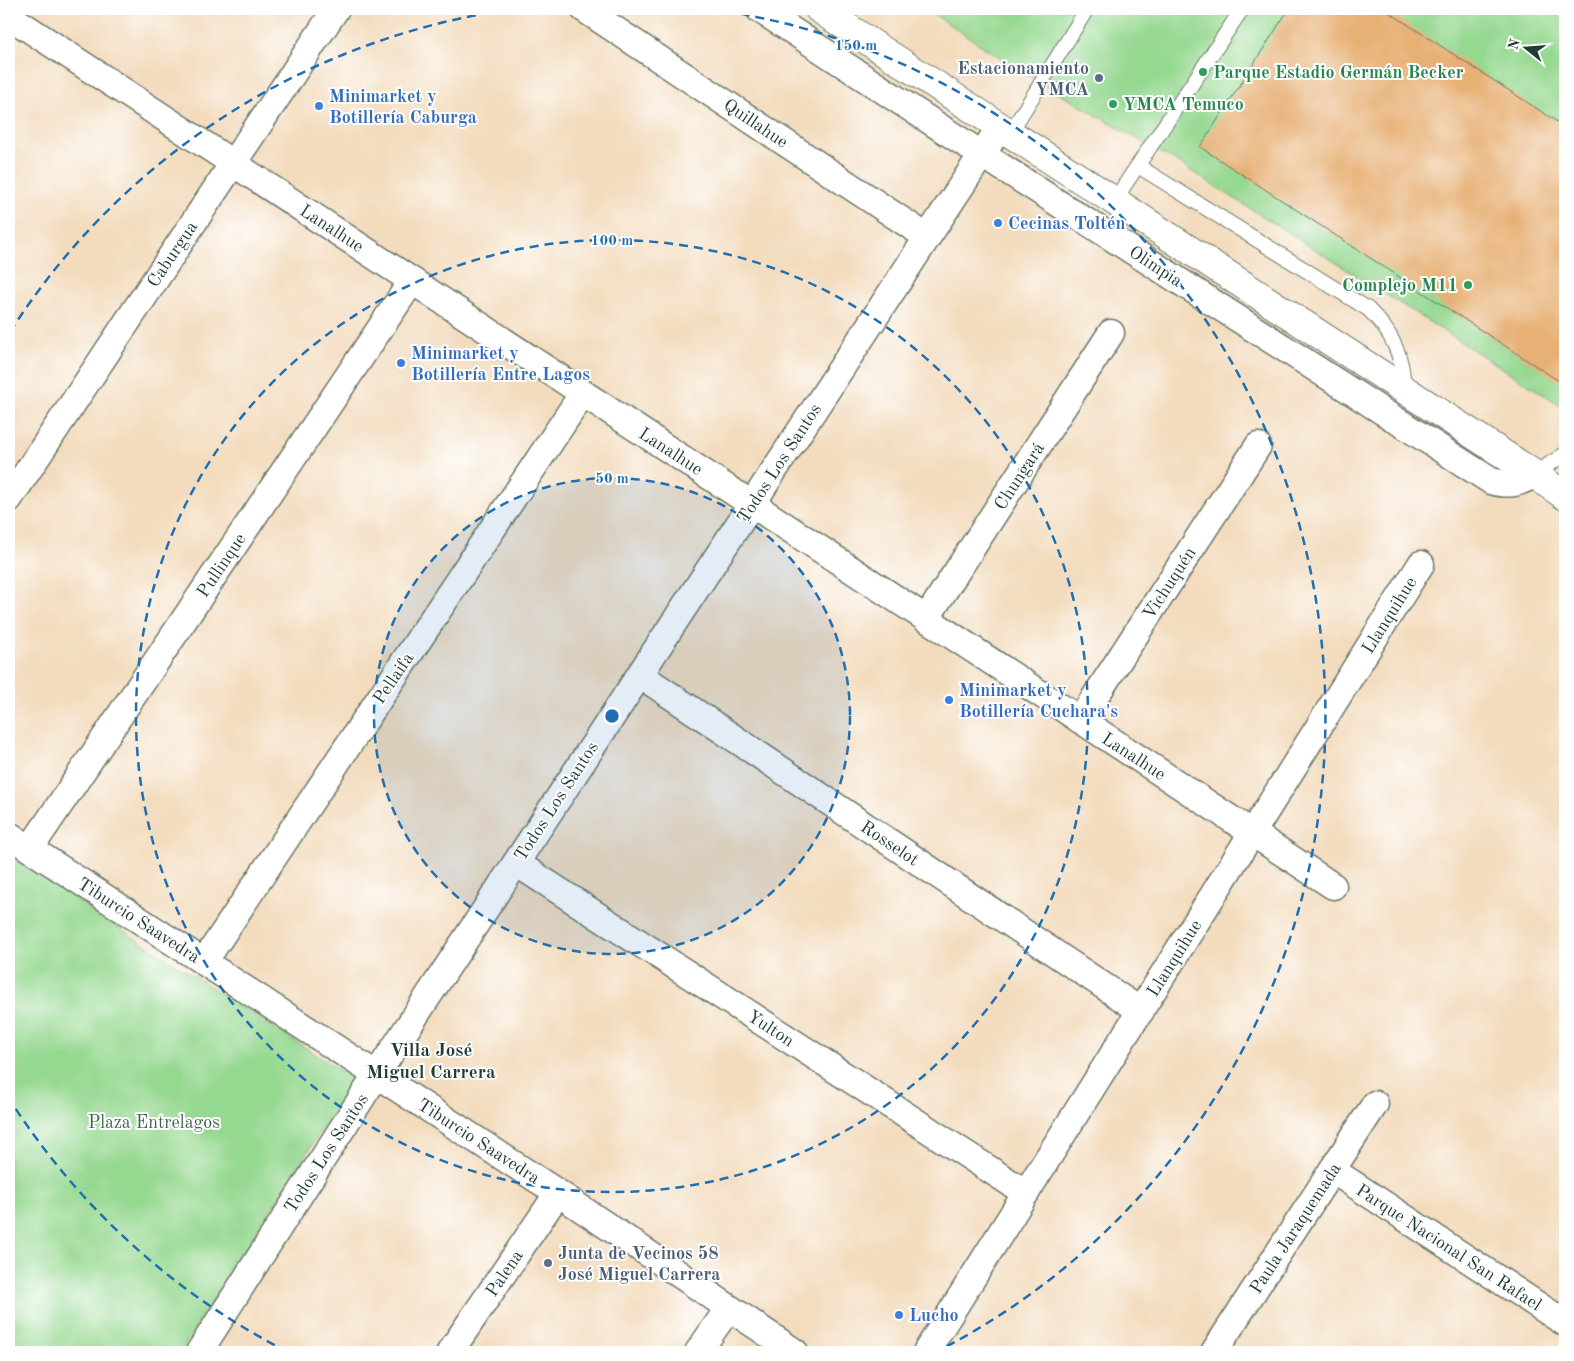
<svg xmlns="http://www.w3.org/2000/svg" width="1574" height="1361" font-family="'Old Standard TT',serif">
<style>
.green{fill:#95d890;stroke:#5a8a62}
.building{fill:#e7b075}
.lines{fill:none;stroke-linecap:round;stroke-linejoin:round}
.service-casing{stroke:#697564;stroke-width:16}
.minor-casing{stroke:#697564;stroke-width:29}
.tertiary-casing{stroke:#697564;stroke-width:30}
.service{stroke:#fff;stroke-width:14}
.minor{stroke:#fff;stroke-width:26}
.tertiary{stroke:#fff;stroke-width:28}
.ring{fill:none;stroke:#1f6fb2;stroke-width:2.5;stroke-dasharray:9 6}
.leisure-dot{fill:#2e9e5b;stroke:#fff;stroke-width:2}
.service-dot{fill:#5c6f8a;stroke:#fff;stroke-width:2}
.shop-dot{fill:#3f7fe0;stroke:#fff;stroke-width:2}
.labels{text-anchor:middle;stroke-width:4;stroke-linejoin:round;paint-order:stroke}
.service-label{font-size:18px;font-weight:bold;fill:#4e5e75;stroke:#fff;text-anchor:end}
.leisure-label{font-size:18px;font-weight:bold;fill:#27864d;stroke:#fff;text-anchor:start}
.shop-label{font-size:18px;font-weight:bold;fill:#366cbe;stroke:#fff;text-anchor:start}
.street-label{font-size:18px;fill:#1f3d34;stroke:#fff}
.park-label{font-size:18px;fill:#3c644b;stroke:#fff}
.neighbourhood-label{font-size:19px;font-weight:bold;fill:#1f3d34;stroke:#fff}
.centre{fill:#1f6fb2;stroke:#fff;stroke-width:2.5}
.ring-label{font-size:15px;text-anchor:middle;font-weight:bold;fill:#1f6fb2;stroke:#fff;stroke-width:4;stroke-linejoin:round;paint-order:stroke}
</style>
<rect width="100%" height="100%" fill="#fff"/>
<filter id="ink" filterUnits="userSpaceOnUse"><feTurbulence type="fractalNoise" baseFrequency=".02" numOctaves="2"/><feDisplacementMap in="SourceGraphic" scale="10" xChannelSelector="R" yChannelSelector="G"/><feConvolveMatrix kernelMatrix="1 2 1 2 8 2 1 2 1" color-interpolation-filters="sRGB"/></filter>
<filter id="wash" filterUnits="userSpaceOnUse"><feTurbulence type="fractalNoise" baseFrequency=".0096" numOctaves="4" result="noise"/><feDisplacementMap in="SourceGraphic" scale="20" xChannelSelector="R" yChannelSelector="G"/><feGaussianBlur stdDeviation="1.12" result="paint"/><feColorMatrix in="noise" values="0 0 0 0 0 0 0 0 0 0 0 0 0 0 0 0 0 1.4 0 .05"/><feComposite in="paint" operator="in"/></filter>
<g filter="url(#wash)">
<rect width="100%" height="100%" fill="#f3dcbe"/>
<!-- green -->
<g class="green">
<path d="M926,9H1565V408L1177,162L1022,72Z"/>
<path d="M9,853L102,917L354,1079L180,1352H9Z"/>
</g>
<g id="blocks">
<!-- building -->
<path class="building" d="M1289,9H1384L1565,127V385L1200,147Z"/>
</g>
</g>
<g filter="url(#ink)">
<use href="#blocks" fill-opacity="0" stroke="#697564" stroke-width="1"/>
<g class="lines">
<!-- service casing -->
<g class="service-casing">
<g id="service">
<path d="M1010,133L1087,9"/>
<path d="M1138,166L1368,309C1392,332 1403,355 1404,389"/>
<path d="M1114,201L1242,9"/>
<path d="M1534,474L1565,454"/>
</g>
</g>
<!-- minor casing -->
<g class="minor-casing">
<g id="minor">
<path d="M584,9L927,237"/>
<path d="M759,9L944,130L1491,481C1508,486 1520,484 1534,474"/>
<path d="M9,16L1333,886"/>
<path d="M9,499L336,9"/>
<path d="M926,619L1111,333"/>
<path d="M640,675L1141,1011"/>
<path d="M1080,720L1258,446"/>
<path d="M9,835L558,1193L795,1352"/>
<path d="M30,849L412,281"/>
<path d="M516,863L1026,1193"/>
<path d="M204,962L583,393"/>
<path d="M1332,1170L1565,1323"/>
<path d="M199,1352L377,1074L1000,127"/>
<path d="M450,1352L558,1193"/>
<path d="M698,1352L728,1309"/>
<path d="M926,1352L1421,564"/>
<path d="M1214,1352L1375,1104"/>
</g>
</g>
<!-- tertiary casing -->
<g class="tertiary-casing">
<path id="tertiary" d="M819,9L1534,474L1565,496"/>
</g>
<!-- service -->
<use href="#service" class="service"/>
<!-- minor -->
<use href="#minor" class="minor"/>
<!-- tertiary -->
<use href="#tertiary" class="tertiary"/>
</g>
</g>
<!-- distance rings -->
<circle cx="612" cy="716" r="238" fill="#1f6fb2" fill-opacity=".12"/>
<g class="ring">
<circle cx="612" cy="716" r="238"/>
<circle cx="612" cy="716" r="476"/>
<path d="M288 1352A714 714 0 0 1 10 1100M10 332A714 714 0 0 1 513 9M711 9A714 714 0 0 1 936 1352"/>
</g>
<!-- markers -->
<g class="leisure-dot">
<circle cx="1203" cy="72" r="5"/>
<circle cx="1113" cy="104" r="5"/>
<circle cx="1468" cy="285" r="5"/>
</g>
<g class="service-dot">
<circle cx="1099" cy="78" r="5"/>
<circle cx="548" cy="1263" r="5"/>
</g>
<g class="shop-dot">
<circle cx="319" cy="106" r="5"/>
<circle cx="998" cy="223" r="5"/>
<circle cx="401" cy="363" r="5"/>
<circle cx="949" cy="700" r="5"/>
<circle cx="899" cy="1315" r="5"/>
</g>
<g class="labels">
<!-- service labels -->
<g class="service-label">
<text x="1089" y="74">Estacionamiento<tspan x="1089" dy="21">YMCA</tspan></text>
<text x="558" y="1259" text-anchor="start">Junta de Vecinos 58<tspan x="558" dy="21">José Miguel Carrera</tspan></text>
</g>
<!-- leisure labels -->
<g class="leisure-label">
<text x="1213" y="78">Parque Estadio Germán Becker</text>
<text x="1123" y="110">YMCA Temuco</text>
<text x="1458" y="291" text-anchor="end">Complejo M11</text>
</g>
<!-- shop labels -->
<g class="shop-label">
<text x="329" y="102">Minimarket y<tspan x="329" dy="21">Botillería Caburga</tspan></text>
<text x="1008" y="229">Cecinas Toltén</text>
<text x="411" y="359">Minimarket y<tspan x="411" dy="21">Botillería Entre Lagos</tspan></text>
<text x="959" y="696">Minimarket y<tspan x="959" dy="21">Botillería Cuchara's</tspan></text>
<text x="909" y="1321">Lucho</text>
</g>
<!-- street labels -->
<g class="street-label">
<text transform="translate(756 123) rotate(34)" y="6">Quillahue</text>
<text transform="translate(332 228) rotate(33)" y="6">Lanalhue</text>
<text transform="translate(172 254) rotate(-56)" y="6">Caburgua</text>
<text transform="translate(1156 266) rotate(33)" y="6">Olimpia</text>
<text transform="translate(671 451) rotate(33)" y="6">Lanalhue</text>
<text transform="translate(779 463) rotate(-57)" y="6">Todos Los Santos</text>
<text transform="translate(1019 476) rotate(-57)" y="6">Chungará</text>
<text transform="translate(221 565) rotate(-56)" y="6">Pullinque</text>
<text transform="translate(1169 583) rotate(-57)" y="6">Vichuquén</text>
<text transform="translate(1389 615) rotate(-58)" y="6">Llanquihue</text>
<text transform="translate(393 678) rotate(-56)" y="6">Pellaifa</text>
<text transform="translate(1134 756) rotate(33)" y="6">Lanalhue</text>
<text transform="translate(556 801) rotate(-57)" y="6">Todos Los Santos</text>
<text transform="translate(890 843) rotate(34)" y="6">Rosselot</text>
<text transform="translate(139 920) rotate(33)" y="6">Tiburcio Saavedra</text>
<text transform="translate(1174 958) rotate(-58)" y="6">Llanquihue</text>
<text transform="translate(771 1028) rotate(33)" y="6">Yulton</text>
<text transform="translate(479 1141) rotate(33)" y="6">Tiburcio Saavedra</text>
<text transform="translate(326 1153) rotate(-57)" y="6">Todos Los Santos</text>
<text transform="translate(1295 1228) rotate(-57)" y="6">Paula Jaraquemada</text>
<text transform="translate(1449 1247) rotate(33)" y="6">Parque Nacional San Rafael</text>
<text transform="translate(504 1273) rotate(-56)" y="6">Palena</text>
</g>
<!-- park labels -->
<g class="park-label">
<text x="154" y="1128">Plaza Entrelagos</text>
</g>
<!-- neighbourhood labels -->
<g class="neighbourhood-label">
<text x="431" y="1056">Villa José<tspan x="431" dy="22">Miguel Carrera</tspan></text>
</g>
</g>
<circle cx="612" cy="716" r="8" class="centre"/>
<g class="ring-label">
<text x="856" y="50">150 m</text>
<text x="612" y="245">100 m</text>
<text x="612" y="483">50 m</text>
</g>
<!-- margin -->
<rect width="1574" height="1361" fill="none" stroke="#fff" stroke-width="30"/>
<!-- north arrow -->
<g transform="translate(1526 48) rotate(287)" stroke="#ffffff" stroke-width="4" paint-order="stroke">
<path d="M0-4L9 19L0 12L-9 19Z" fill="#1f3d34"/>
<text y="-8" font-size="14" font-weight="bold" text-anchor="middle" fill="#1f3d34">N</text>
</g>
</svg>
